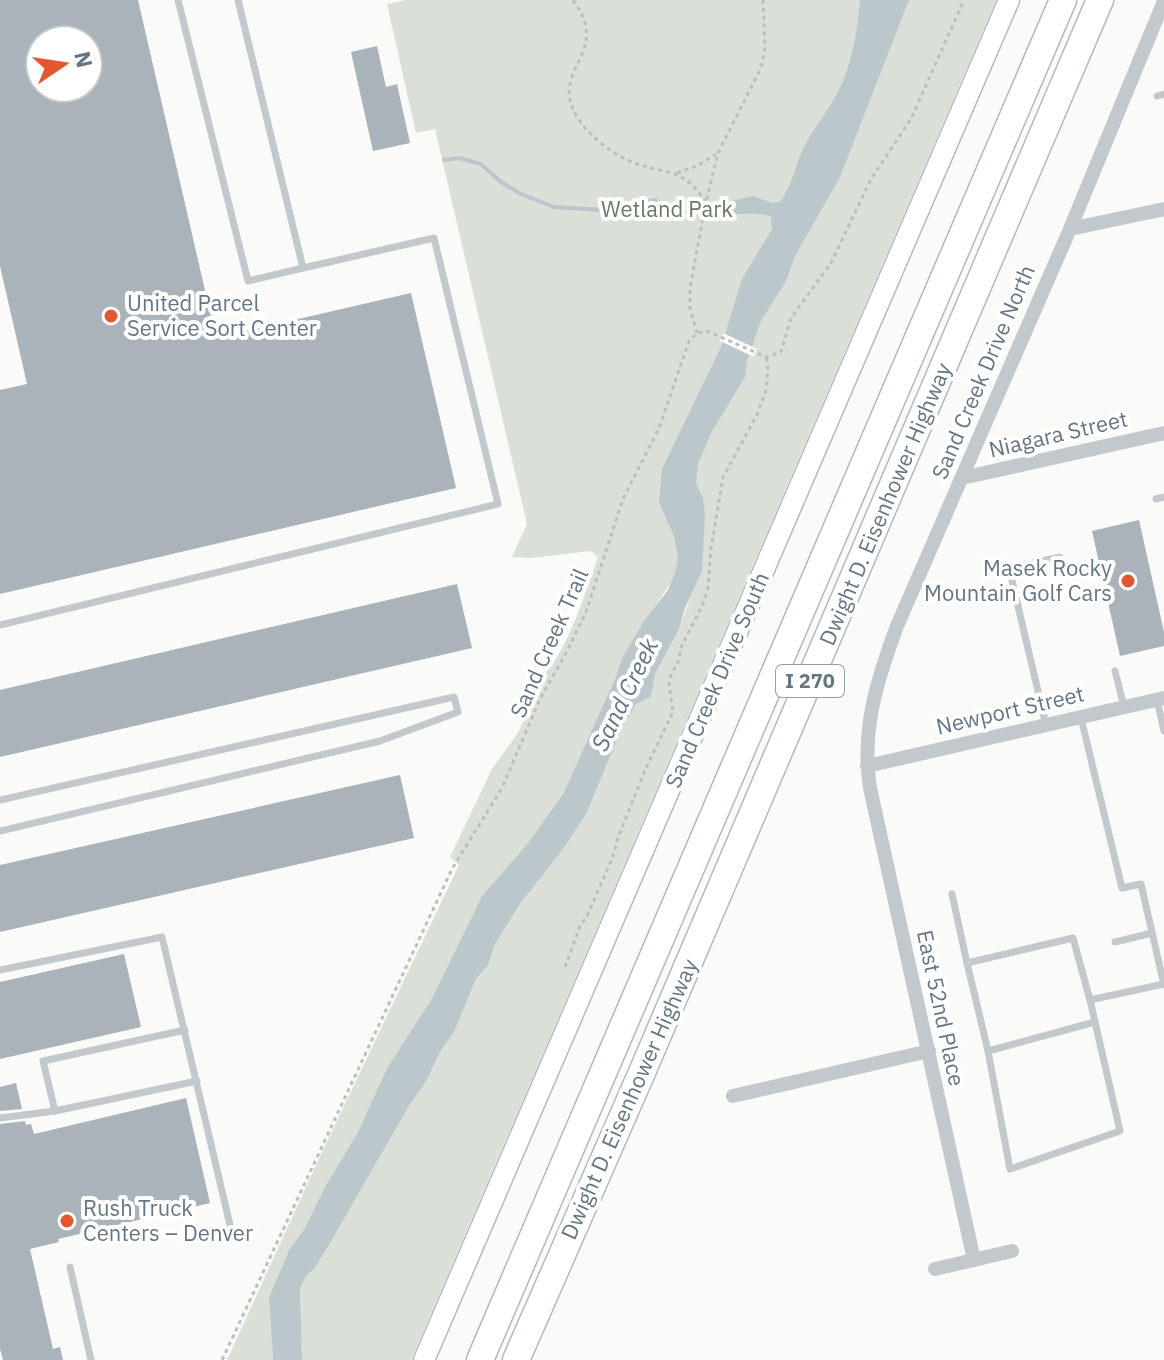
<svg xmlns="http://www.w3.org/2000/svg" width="1164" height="1360" font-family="'IBM Plex Sans',sans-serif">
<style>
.green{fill:#dadfd7}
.water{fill:#bbc7cb}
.pier{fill:#fafaf8}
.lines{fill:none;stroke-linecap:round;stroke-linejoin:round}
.stream{stroke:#bbc7cb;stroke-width:4}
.building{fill:#aab3b9;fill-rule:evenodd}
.secondary-casing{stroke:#b3babf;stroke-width:23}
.motorway-casing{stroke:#b4b9bd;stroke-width:29}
.path{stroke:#bbbfc2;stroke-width:3;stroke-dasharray:4 4;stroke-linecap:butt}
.service{stroke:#c3c8cc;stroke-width:7}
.minor{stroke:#c3c8cc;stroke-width:14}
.secondary{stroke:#fff;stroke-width:20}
.motorway{stroke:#fff;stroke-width:26}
.poi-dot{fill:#e4572e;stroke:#fff;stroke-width:3}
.labels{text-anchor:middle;stroke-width:8;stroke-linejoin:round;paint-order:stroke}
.shield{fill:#fff;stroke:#939fa8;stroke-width:2}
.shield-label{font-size:20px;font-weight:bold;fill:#657683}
.park-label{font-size:22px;fill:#687a64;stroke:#fff}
.poi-label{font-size:22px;fill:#657683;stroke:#fff;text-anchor:start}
.street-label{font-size:22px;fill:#657683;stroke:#fff}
.water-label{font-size:24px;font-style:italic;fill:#60757c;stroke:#fff}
</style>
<rect width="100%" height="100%" fill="#fafaf8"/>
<!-- green -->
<path class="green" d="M406,0H996L411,1360H302L300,1289L306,1276L315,1268L329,1245L409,1106L427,1080L439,1054L455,1030L476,979L488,965L495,944L522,901L587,812L622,728L636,704L651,697L655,674L679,629L691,595L669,585L622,658L615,679L563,794L528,843L482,896L431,1000L387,1068L357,1134L305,1228L289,1250L269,1297L273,1360H227L322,1152L459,865L450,857L492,769L518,733L528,710L534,682C563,668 587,588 598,557L591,551L532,558L512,557L527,524L435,129L416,133L387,4Z"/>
<!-- water -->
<path class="water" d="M860,0H909L840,177L795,256L786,281L760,323L747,361L745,377L711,433L698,464L696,483L703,498L705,515L702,571L685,608L679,629L655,674L651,697L636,704L622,728L587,812L563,849L522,901L495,944L488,965L476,979L455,1030L439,1054L427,1080L409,1106L329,1245L315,1268L306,1276L300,1289L302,1360H273L269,1297L289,1250L305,1228L325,1187L357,1134L387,1068L431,1000L482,896L528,843L563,794L615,679L622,658L644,621L668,590L675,573L678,558L674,536L659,502L662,469L721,347L742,279L772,229L771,217C757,210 734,217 716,212V205L753,196L772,203L780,202C793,185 795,164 805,145C814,128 826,114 835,97C852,68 857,33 860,0Z"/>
<!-- pier -->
<path class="pier" d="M723,333L757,349L754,357L720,341Z"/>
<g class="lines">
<!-- stream -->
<path class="stream" d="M444,160L459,158L481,164L501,182L521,194L554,207L604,210L655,200L679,213L694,211"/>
</g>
<!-- building -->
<g class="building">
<path d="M0,0H138L216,338L411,293L456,488L0,594V390L27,384L0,266ZM40,40H88V88H40Z"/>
<path d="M377,46L386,87L397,84L410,143L373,151L351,52Z"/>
<path d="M1139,520L1164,632V646L1120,656L1092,531Z"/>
<path d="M457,584L472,648L0,757V690Z"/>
<path d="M400,775L414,838L0,932V865Z"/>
<path d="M124,954L141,1027L0,1059V982Z"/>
<path d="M16,1083L22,1109L0,1111V1087Z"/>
<path d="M186,1098L210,1203L58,1239L59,1242L30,1249L53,1349L60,1347L63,1360H3L0,1349V1124L25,1121L26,1125L31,1124L34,1134Z"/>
</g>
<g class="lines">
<!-- secondary casing -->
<g class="secondary-casing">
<path id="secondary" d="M424,1360L1009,0"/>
</g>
<!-- motorway casing -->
<g class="motorway-casing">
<g id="motorway">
<path d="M480,1360L1063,0"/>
<path d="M516,1360L643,1070L1100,0"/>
</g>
</g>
<!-- path -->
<g class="path">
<path d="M573,0C614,55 545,69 579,120C591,137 612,154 632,162C665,175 682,166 705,201"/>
<path d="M677,173L697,166L716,154"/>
<path d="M697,333L690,308V288L706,202L718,153L761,68L765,48L763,0"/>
<path d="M565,967L580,926L587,916L612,859L619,835L646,768L673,712L669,683L671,675L678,662L682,645L702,606L708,588L711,549L723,477L757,415L766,390L768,367L766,357"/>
<path d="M222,1360L452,869L502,788L540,699L566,653L586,612L623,499L659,428L689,341L697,333L707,331L766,357L781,352L791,318L831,263L871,179L911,119L964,0"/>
</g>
<!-- service -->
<g class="service">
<path d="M178,0L248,281L303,268"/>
<path d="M1157,96L1164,94"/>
<path d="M1156,499L1164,497"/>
<path d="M0,625L498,504L434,238L303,268L238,0"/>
<path d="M1115,671L1124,707"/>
<path d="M1157,700L1164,731"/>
<path d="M1081,718L1122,888L1141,884L1164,985"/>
<path d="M1046,725L1009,568L1060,557"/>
<path d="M0,800L454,697L458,712L380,741L0,831"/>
<path d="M952,894L967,963"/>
<path d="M1115,942L1152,933"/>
<path d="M0,970L162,937L231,1229"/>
<path d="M1090,1000L1120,1131L1010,1169L988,1051L967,963L1073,938L1090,1000L1164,984"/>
<path d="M185,1030L43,1061L55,1111L197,1081"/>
<path d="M988,1051L1095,1022"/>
<path d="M0,1118L55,1111"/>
<path d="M70,1267L91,1360"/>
</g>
<!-- minor -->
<g class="minor">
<path d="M1070,229L1164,209"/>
<path d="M962,478L1164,433"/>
<path d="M867,766L1164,698"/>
<path d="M733,1096L929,1051"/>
<path d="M974,1260L870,788C861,730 877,680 897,626L1070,229L1164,1"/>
<path d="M935,1269L1012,1251"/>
</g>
<!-- secondary -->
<use href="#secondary" class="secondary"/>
<!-- motorway -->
<use href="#motorway" class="motorway"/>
</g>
<!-- markers -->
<g class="poi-dot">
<circle cx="111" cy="316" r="8"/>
<circle cx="1128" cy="581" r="8"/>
<circle cx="67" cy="1221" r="8"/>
</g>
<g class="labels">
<!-- shield labels -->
<rect class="shield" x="776" y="665" width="68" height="32" rx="6"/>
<g class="shield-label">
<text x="810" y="688">I 270</text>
</g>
<!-- park labels -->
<g class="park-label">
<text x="667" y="217">Wetland Park</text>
</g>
<!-- poi labels -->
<g class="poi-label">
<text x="127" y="311">United Parcel<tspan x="127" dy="25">Service Sort Center</tspan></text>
<text x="1112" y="576" text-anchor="end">Masek Rocky<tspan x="1112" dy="25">Mountain Golf Cars</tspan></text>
<text x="83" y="1216">Rush Truck<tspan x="83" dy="25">Centers – Denver</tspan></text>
</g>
<!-- street labels -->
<g class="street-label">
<text transform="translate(983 372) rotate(-67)" y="8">Sand Creek Drive North</text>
<text transform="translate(1058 434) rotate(-13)" y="8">Niagara Street</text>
<text transform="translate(885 504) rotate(-67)" y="8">Dwight D. Eisenhower Highway</text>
<text transform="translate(549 643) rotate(-66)" y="8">Sand Creek Trail</text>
<text transform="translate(717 680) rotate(-67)" y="8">Sand Creek Drive South</text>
<text transform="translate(1010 710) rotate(-13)" y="8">Newport Street</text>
<text transform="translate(941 1008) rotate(78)" y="8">East 52nd Place</text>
<text transform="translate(629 1099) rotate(-66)" y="8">Dwight D. Eisenhower Highway</text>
</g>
<!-- water labels -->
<g class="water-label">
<text transform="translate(625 695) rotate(-64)" y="8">Sand Creek</text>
</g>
</g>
<!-- north arrow -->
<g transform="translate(64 64) rotate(77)"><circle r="38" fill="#ffffff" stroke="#c1c8cd" stroke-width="2"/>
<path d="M0-6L14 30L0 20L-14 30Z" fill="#e4572e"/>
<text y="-12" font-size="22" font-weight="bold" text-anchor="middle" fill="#657683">N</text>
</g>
</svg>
